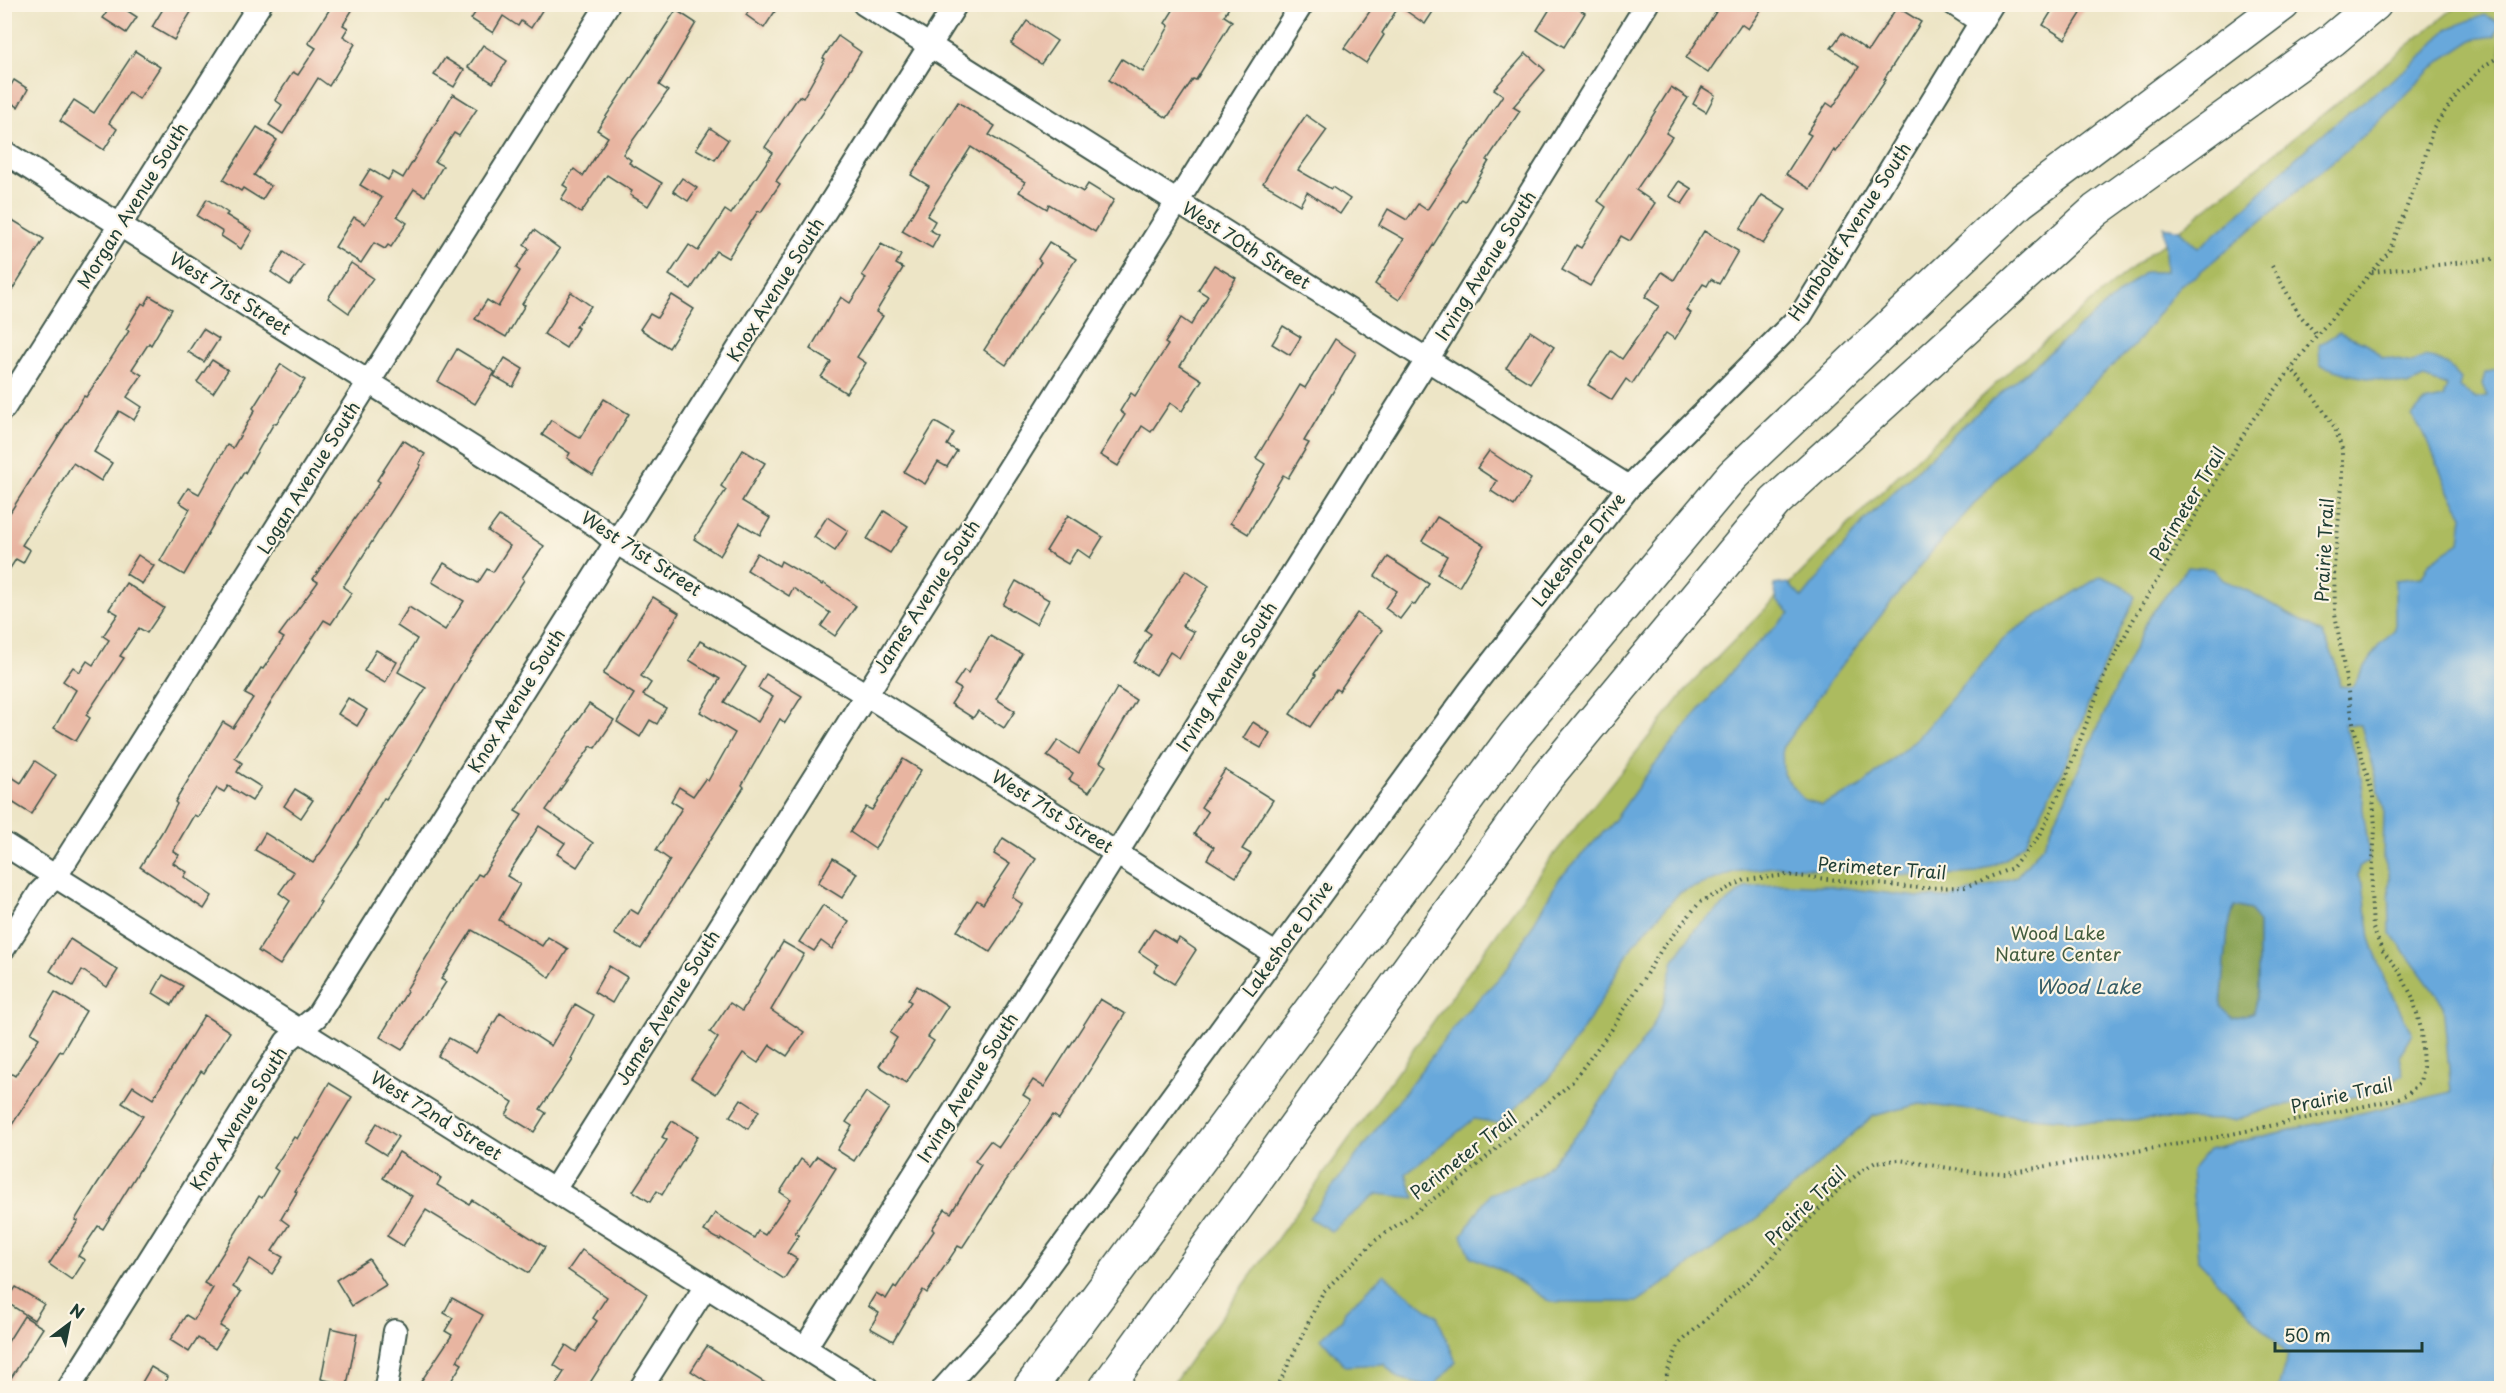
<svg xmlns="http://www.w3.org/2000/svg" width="2506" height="1393" font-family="'Playpen Sans',sans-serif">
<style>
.green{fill:#acbb5e;stroke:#667c49;stroke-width:1.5}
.forest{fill:#89a355;stroke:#547044;stroke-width:1.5}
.water{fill:#68a8db;stroke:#447288;stroke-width:1.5;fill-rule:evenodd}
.building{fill:#e8b5a1}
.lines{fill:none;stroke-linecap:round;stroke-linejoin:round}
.minor-casing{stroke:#3e564a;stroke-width:26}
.highway-casing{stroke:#3e564a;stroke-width:36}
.path{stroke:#3e564a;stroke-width:4;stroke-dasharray:1.5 4.5;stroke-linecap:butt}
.minor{stroke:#fff;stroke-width:22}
.highway{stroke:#fff;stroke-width:33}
.labels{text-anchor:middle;stroke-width:4.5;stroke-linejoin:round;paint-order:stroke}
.street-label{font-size:18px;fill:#1f3d34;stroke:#fcf5e5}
.park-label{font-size:18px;fill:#425c3e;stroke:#fcf5e5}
.water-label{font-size:20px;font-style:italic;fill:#355d66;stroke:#fcf5e5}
</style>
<rect width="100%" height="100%" fill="#fcf5e5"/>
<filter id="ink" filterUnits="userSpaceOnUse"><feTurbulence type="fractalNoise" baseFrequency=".0167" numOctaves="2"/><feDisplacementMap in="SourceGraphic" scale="12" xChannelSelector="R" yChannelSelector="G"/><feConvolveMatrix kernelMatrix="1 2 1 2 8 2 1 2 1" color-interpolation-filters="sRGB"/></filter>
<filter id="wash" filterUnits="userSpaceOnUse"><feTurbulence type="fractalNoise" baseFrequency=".008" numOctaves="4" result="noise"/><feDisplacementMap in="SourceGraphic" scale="24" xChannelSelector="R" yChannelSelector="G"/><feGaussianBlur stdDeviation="1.35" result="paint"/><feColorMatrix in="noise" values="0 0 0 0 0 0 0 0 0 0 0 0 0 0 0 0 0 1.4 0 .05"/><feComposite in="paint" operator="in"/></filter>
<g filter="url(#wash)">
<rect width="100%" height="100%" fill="#ede5c6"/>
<!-- green -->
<path class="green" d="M2458,5H2501V1388H1170L1548,862L1692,683L1896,477L2014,367L2120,278Z"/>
<!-- forest -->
<path class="forest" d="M2234,906L2251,910L2258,924V991L2253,1013L2232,1018L2221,1007L2228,930Z"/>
<!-- water -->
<g class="water">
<path d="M2484,15L2501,23L2495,36L2474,39L2439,62L2368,132L2194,277L2180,285L2135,345L2024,448L1922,563L1835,674L1782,748L1783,774L1803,799L1822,805L1859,788L1917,738L2008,634L2101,576L2124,586L2135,597L2105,662L2064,768L2026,842L2007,858L1977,873L1927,876L1781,866L1734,872L1679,893L1633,945L1590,1019L1549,1079L1498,1123L1474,1119L1406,1174L1415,1198L1377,1194L1331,1231L1309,1218L1463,1015L1505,972L1559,879L1614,821L1650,770L1746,654L1790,613L1777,601L1774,585L1788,583L1802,598L1865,520L1963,425L2145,272H2166L2164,227L2179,230L2198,248L2236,217L2292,161L2335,123L2423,56L2447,29Z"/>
<path d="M2339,332L2366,343L2382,357L2412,363L2426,356L2447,364L2461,379L2459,388L2476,398L2487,396L2482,384L2485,373L2497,369L2501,372V1388H2278L2288,1355L2198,1260L2191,1170L2209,1149L2451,1092L2443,1004L2390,932L2389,872L2383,858L2384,809L2361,725L2344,724C2354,746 2360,768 2363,791C2364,798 2362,804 2363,810C2365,827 2369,843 2369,861L2359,868L2358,877L2363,884L2370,938L2384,978L2412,1034L2399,1056L2403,1074L2367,1095L2277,1106L2235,1120L2149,1119L2091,1122L2020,1116L1920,1104L1873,1116L1759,1217L1637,1302H1550L1499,1269L1471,1257L1462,1235L1489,1194L1540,1175L1583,1127L1649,1032L1663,1005L1674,960L1695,929L1746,887L1788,884L1830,886L1918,897L1950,898L2016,877L2044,844L2149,617L2188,567L2213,569L2223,580L2252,593L2322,633L2336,662L2340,686L2352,687L2379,645L2395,629V580L2422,577L2429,563L2460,542L2463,515L2447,488L2427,439L2412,416L2424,402L2443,398L2447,386L2424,378L2407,385L2351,375L2320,365L2319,345ZM2234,906L2251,910L2258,924V991L2253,1013L2233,1018L2221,1007L2228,930Z"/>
<path d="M1384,1274L1402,1290L1437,1316L1456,1362L1433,1387L1398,1378L1384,1364L1345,1366L1321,1338L1342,1319L1345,1311Z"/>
</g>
<g id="blocks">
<!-- building -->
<g class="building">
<path d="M112,4H117L137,17L126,33L103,18Z"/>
<path d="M166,4H196L174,40L152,27Z"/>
<path d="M333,4H356L343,25L348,28L343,36L355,44L329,86L318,78L283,134L269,125L282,105L275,100L293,72L298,75L316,48L308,43Z"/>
<path d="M481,4H546L531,28L521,21L518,26L503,16L493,33L471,19Z"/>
<path d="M753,4H780L764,28L746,15Z"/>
<path d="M1177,4H1231L1224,16L1232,21L1196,80L1193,79L1167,118L1109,80L1122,59L1143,72L1169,26L1165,23Z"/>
<path d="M1375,4H1438L1425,24L1399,6L1382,33L1384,35L1366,63L1344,48Z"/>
<path d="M1553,4H1571L1585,13L1564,47L1537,30Z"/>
<path d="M1721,4H1765L1748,29L1741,24L1708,73L1686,58Z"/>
<path d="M2056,4H2087L2065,39L2043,25Z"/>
<path d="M1897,7L1921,22L1884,79L1886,80L1836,152L1834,150L1810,189L1786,174L1811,135L1807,133L1827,103L1833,107L1859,67L1831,48L1842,33L1868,51Z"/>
<path d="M676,10L696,23L659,85L668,91L623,154L631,160L629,163L662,183L648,206L630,195L632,191L607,175L581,213L561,199L568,188L563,185L574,169L583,176L608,137L597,130Z"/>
<path d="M1027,21L1057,41L1041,64L1011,44Z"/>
<path d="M838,36L861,52L823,113L776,181L780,184L761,212L758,211L728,258L716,251L691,289L669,275L689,245L698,251L725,210L731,214L773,153L765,147L799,96L803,98L825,59L823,58Z"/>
<path d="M483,45L507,61L493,83L468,67Z"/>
<path d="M135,51L160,67L139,99L129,92L109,123L117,129L104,150L60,121L74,100L94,113Z"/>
<path d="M1526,53L1545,70L1513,107L1520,111L1487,160L1489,161L1465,201L1462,199L1399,300L1375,284L1404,239L1379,225L1388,209L1407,220L1418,204L1427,210L1503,95L1494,89Z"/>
<path d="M445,58L464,70L454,87L434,75Z"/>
<path d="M14,80L28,89L18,107L4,98Z"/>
<path d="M1671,87L1688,98L1666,133L1672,137L1636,190L1655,203L1630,241L1621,236L1590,286L1562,270L1576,245L1581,248L1606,207L1598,201Z"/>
<path d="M1702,87L1715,95L1706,112L1693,104Z"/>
<path d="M453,94L477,109L459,136L454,133L435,162L443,166L425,196L414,189L397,216L407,223L391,247L388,245L385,249L374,243L361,263L335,247L354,217L365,224L382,198L360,185L370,169L388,180L393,172L403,178Z"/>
<path d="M958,102L995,126L989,135L1083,192L1088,184L1114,200L1095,232L1049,204L1047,209L1019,192L1025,182L971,147L927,216L935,221L930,230L939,235L932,248L902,231L929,186L911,175Z"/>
<path d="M1306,115L1327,130L1298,170L1331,189L1332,187L1350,199L1340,214L1307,192L1300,205L1263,183L1282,150Z"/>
<path d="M257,127L277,140L254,175L271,186L262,200L243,188L241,191L223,180Z"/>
<path d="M710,128L728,140L715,160L696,149Z"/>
<path d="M682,178L697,188L688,201L673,191Z"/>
<path d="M1679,181L1692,189L1682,204L1669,196Z"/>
<path d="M1762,195L1786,210L1763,244L1740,229Z"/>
<path d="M207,199L228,213L226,215L252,231L241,249L221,236L223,232L197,216Z"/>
<path d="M4,215L44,239L4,303Z"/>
<path d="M534,230L560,249L522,304L525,305L506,337L475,319L487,300L498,307L520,271L516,268L529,249L524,245Z"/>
<path d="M1704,231L1738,251L1719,284L1711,279L1707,286L1703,284L1686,310L1691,313L1675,339L1666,333L1632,384L1626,379L1612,400L1588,385L1611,351L1622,359L1659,306L1645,297L1662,272L1674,280Z"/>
<path d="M1049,242L1076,259L1006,365L984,350L1041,262L1038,259Z"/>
<path d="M881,244L901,255L896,264L903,268L876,312L883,316L857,357L866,363L846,393L821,377L831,362L810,349L841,297L850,303L866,278L862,275Z"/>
<path d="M284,252L304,266L290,285L271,272Z"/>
<path d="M351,263L373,278L349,313L328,298Z"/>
<path d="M1214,265L1236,278L1180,366L1202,380L1182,411L1170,403L1151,432L1142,426L1118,466L1100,455L1125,415L1120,411L1131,393L1135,396L1168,345L1165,343L1181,318L1191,325L1208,296L1198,290Z"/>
<path d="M571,292L591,306L576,327L578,328L566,348L544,334Z"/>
<path d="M672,295L694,309L669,348L640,329L650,314L657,318Z"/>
<path d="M150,296L172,309L151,345L149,343L132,369L142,375L127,397L142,407L134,420L119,411L94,452L112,463L101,481L73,463L22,545L30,550L23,563L16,559L4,578V522L84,396L86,397L129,331L126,329L142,303L145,305Z"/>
<path d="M1283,326L1301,337L1290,355L1272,344Z"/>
<path d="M203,329L219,339L204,362L188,352Z"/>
<path d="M1530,331L1554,347L1530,383L1506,368Z"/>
<path d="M1335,339L1356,353L1304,441L1309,443L1288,478L1283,475L1248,534L1230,523L1265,464L1256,458L1300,385L1305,388Z"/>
<path d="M457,349L495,372L475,404L438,382Z"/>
<path d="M505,358L523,369L513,387L494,376Z"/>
<path d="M212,360L228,370L213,393L197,382Z"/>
<path d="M281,364L305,380L276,424L274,423L245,473L244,472L184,575L160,561L190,509L179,502L188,488L199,494L227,445L233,448L255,410L253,408Z"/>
<path d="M604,399L629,414L593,475L567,458L570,453L542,435L551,420L580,438Z"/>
<path d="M935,422L954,433L947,445L957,451L947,467L938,462L925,484L904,472Z"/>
<path d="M403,440L425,454L419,464L421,465L343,587L352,593L331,624L324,620L235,758L242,763L237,772L261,787L252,801L228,786L224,792L217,788L198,817L194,815L173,851L179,855L173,863L187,872L184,877L212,896L204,909L140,867L162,832L177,804L175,802L223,722L233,728L253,698L245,694L261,668L263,669L284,638L279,635L318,582L313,579L380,482L377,480Z"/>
<path d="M743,450L765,463L742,501L770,518L760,535L740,523L720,556L694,539L726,490L721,486Z"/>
<path d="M1489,451L1531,479L1514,506L1491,491L1497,481L1477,468Z"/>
<path d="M884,511L908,526L890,553L867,539Z"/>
<path d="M1068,515L1103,537L1090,558L1077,549L1068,564L1046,551Z"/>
<path d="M499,516L544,546L522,578L524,580L461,674L407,767L386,799L384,798L357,844L319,901L321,902L280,965L258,951L290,901L279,893L294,872L255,850L265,833L313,863L328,843L354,798L426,688L398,672L417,639L397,626L409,607L445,630L464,601L432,582L444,563L478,583L487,569L493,572L510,546L488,531Z"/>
<path d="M827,517L848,531L835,551L814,537Z"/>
<path d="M1437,517L1484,545L1459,587L1437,574L1447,556L1422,541Z"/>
<path d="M757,553L779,566L781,561L822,585L823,583L856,606L835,636L821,626L830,613L793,588L789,596L747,570Z"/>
<path d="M138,555L154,566L142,584L126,574Z"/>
<path d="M1388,557L1429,584L1415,605L1412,603L1400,619L1385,608L1397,591L1375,576Z"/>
<path d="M1186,570L1209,586L1182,626L1194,632L1179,658L1170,652L1156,675L1134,662L1151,634L1145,630Z"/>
<path d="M1016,581L1049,600L1036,624L1003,605Z"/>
<path d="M126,583L164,608L147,633L139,628L120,656L124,658L86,715L90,718L76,741L54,728L76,690L63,681L73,667L80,672L87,661L93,665L109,640L103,636L118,614L109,609Z"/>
<path d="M653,597L679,613L641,676L651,683L643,695L666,708L657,724L650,720L640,737L617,722L634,694L603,674Z"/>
<path d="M1357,613L1382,630L1339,691L1336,689L1310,727L1290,714L1316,675L1314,674Z"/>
<path d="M990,636L1022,654L996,699L1015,711L1004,728L978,711L973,718L951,704L961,689L954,685L964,670L968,673Z"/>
<path d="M700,641L746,667L724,702L758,722L773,697L758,688L766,674L802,696L785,723L780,719L742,785L744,787L641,949L614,934L630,909L638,914L670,860L656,850L682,808L671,801L679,787L693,796L705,779L708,781L735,733L700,712L720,679L689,660Z"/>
<path d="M376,650L397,662L385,683L364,671Z"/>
<path d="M1117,688L1136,700L1100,762L1106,766L1089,792L1069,780L1073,773L1047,756L1058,740L1079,754Z"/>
<path d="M348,698L367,710L357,726L338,714Z"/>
<path d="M589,704L614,720L595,748L591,746L546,810L593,843L577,867L557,854L565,843L539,826L507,876L520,884L499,920L542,946L548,937L568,949L550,978L531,964L472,930L441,979L446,982L402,1050L380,1037L407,992L406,990L478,874L482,876L522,815L515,811Z"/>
<path d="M1253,722L1270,733L1261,748L1243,738Z"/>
<path d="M903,759L921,770L875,849L850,832L866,807L872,810Z"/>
<path d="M35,761L56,775L31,814L4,797V772L21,783Z"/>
<path d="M1225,770L1273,800L1242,849L1251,854L1236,877L1207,859L1214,847L1194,834L1208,812L1201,807Z"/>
<path d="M295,789L313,800L301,818L284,806Z"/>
<path d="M1003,838L1036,859L1012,897L1022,904L990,952L957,931L977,900L983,904L1010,864L994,854Z"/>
<path d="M833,858L857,873L842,898L818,883Z"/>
<path d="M823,905L849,922L832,949L821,941L814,951L799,942Z"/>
<path d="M1154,929L1176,943L1179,938L1196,950L1174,984L1154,971L1158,965L1139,952Z"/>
<path d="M70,939L118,970L107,987L82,970L73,986L50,971Z"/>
<path d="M783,942L804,954L771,1010L804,1032L787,1056L770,1045L758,1063L743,1053L716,1094L691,1078L718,1038L710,1032L730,1003L742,1011Z"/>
<path d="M609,966L627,977L612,1003L594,992Z"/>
<path d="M163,975L183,986L172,1005L153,993Z"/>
<path d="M917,986L948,1006L928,1037L934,1041L906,1083L879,1066L897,1038L890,1033L911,1002L908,1000Z"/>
<path d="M55,992L86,1011L62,1052L60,1051L4,1137V1069L15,1076L39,1038L31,1033Z"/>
<path d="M1100,999L1125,1014L1059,1119L1053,1115L1005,1182L962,1248L958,1246L927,1293L923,1290L893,1341L870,1328L879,1313L868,1306L876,1293L886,1299L894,1286L896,1288L934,1231L932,1229L945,1209L951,1213L981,1165L975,1161L990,1141L999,1147L1031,1100L1023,1095L1033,1080L1044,1087Z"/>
<path d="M575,1004L594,1015L571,1059L573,1060L540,1109L546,1113L534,1132L506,1115L513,1102L438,1056L449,1038L476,1053L500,1013L551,1046Z"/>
<path d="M204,1015L230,1032L204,1073L201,1071L103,1229L98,1226L78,1256L85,1260L72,1280L49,1264L78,1221L75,1220L97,1184L143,1116L122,1103L133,1086L153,1099Z"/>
<path d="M329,1083L352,1097L295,1191L297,1192L281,1219L289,1225L272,1251L283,1257L272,1274L250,1259L233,1287L241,1292L220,1326L227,1330L215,1349L198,1338L189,1352L170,1340L186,1315L194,1320L213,1288L204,1283L259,1196L262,1198L278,1171L274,1168L294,1137L297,1139Z"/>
<path d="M866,1092L889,1108L854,1161L837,1150L852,1126L846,1122Z"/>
<path d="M741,1099L759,1111L748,1129L730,1116Z"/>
<path d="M672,1121L698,1136L662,1195L657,1191L650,1202L633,1191L667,1140L662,1137Z"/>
<path d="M377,1123L398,1137L386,1155L365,1142Z"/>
<path d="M399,1152L441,1178L437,1185L469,1204L472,1200L545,1247L529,1273L426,1210L403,1246L387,1236L412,1196L383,1178Z"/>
<path d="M817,1156L836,1168L795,1233L799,1235L787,1253L797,1259L784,1279L721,1238L720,1240L704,1231L715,1213L754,1238L758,1231L765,1235L790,1199L780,1192L801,1159L810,1166Z"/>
<path d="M582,1250L647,1294L586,1389H553L564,1372L554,1365L566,1345L576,1352L597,1321L593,1318L607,1297L568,1270Z"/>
<path d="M369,1259L386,1285L352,1306L336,1280Z"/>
<path d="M16,1287L44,1304L34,1320L6,1302Z"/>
<path d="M452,1298L483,1315L457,1361L462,1364L446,1389H416L452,1335L445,1331L453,1318L444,1313Z"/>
<path d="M24,1316L43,1328L4,1389V1348Z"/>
<path d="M331,1328L357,1334L347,1385L321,1379Z"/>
<path d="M707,1346L746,1371L775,1389H718L691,1371Z"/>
<path d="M151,1367L168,1377L161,1389H138Z"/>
</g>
</g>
</g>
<g filter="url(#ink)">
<use href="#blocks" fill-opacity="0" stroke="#3e564a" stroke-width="1.5"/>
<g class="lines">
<!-- minor casing -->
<g class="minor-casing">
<g id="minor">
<path d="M864,4L1629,487"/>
<path d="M1954,4L1981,22"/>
<path d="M4,152L597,526L617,543L865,694L1277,955"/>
<path d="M4,408L260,4"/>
<path d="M4,844L868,1388"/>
<path d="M4,948L40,892L56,876L608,4"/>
<path d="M554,1190L1302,4"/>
<path d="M805,1348L1427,360L1647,4"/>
<path d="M69,1388L286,1042L317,1016L956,4"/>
<path d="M386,1388L395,1331"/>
<path d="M641,1388L706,1286"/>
<path d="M944,1388L1020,1304L1471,689L1629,487L1801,315L1992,4"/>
</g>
</g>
<!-- highway casing -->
<g class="highway-casing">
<g id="highway">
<path d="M1030,1388L1515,735L1732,476L2020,202L2283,4"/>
<path d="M1106,1388L1547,777L1775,502L2096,210L2332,40L2375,4"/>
</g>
</g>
<!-- path -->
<g class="path">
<path d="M2272,266L2299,314L2317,335"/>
<path d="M2372,272L2502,258"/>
<path d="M1277,1388L1323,1292L1376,1240L1464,1177L1572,1082L1612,1029L1663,947L1700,902L1745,880L1787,875L1919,888L1965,887L2012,868L2040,835L2064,783L2105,674L2132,622L2251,422L2317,335L2389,252L2422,168L2433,128L2458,93L2484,66L2502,55"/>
<path d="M1666,1388L1667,1373L1679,1344L1761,1269L1838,1190L1864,1169L1876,1162L1899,1160L1973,1172L2007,1173L2208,1139L2393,1100L2408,1094L2420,1082L2423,1067L2421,1029L2413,998L2398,969L2382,950L2373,928L2371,893L2375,828L2373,796L2354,728L2335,613L2334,566L2342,486V449L2335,428L2315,398L2291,368"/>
</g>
<!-- minor -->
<use href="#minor" class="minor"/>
<!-- highway -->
<use href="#highway" class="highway"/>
</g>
</g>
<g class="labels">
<!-- street labels -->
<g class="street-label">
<text transform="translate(133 206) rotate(-58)" y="6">Morgan Avenue South</text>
<text transform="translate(1850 232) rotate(-57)" y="6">Humboldt Avenue South</text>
<text transform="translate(1246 246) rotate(32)" y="6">West 70th Street</text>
<text transform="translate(1486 266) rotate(-58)" y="6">Irving Avenue South</text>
<text transform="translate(776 290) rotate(-58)" y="6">Knox Avenue South</text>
<text transform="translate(230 294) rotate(32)" y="6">West 71st Street</text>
<text transform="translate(309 478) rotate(-58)" y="6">Logan Avenue South</text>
<text transform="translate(2188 504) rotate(-59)" y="6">Perimeter Trail</text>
<text transform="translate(1579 550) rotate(-52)" y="6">Lakeshore Drive</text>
<text transform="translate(2325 550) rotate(-87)" y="6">Prairie Trail</text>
<text transform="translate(641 554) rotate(33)" y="6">West 71st Street</text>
<text transform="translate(927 597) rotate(-57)" y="6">James Avenue South</text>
<text transform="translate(1227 677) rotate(-58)" y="6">Irving Avenue South</text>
<text transform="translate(517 701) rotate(-58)" y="6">Knox Avenue South</text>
<text transform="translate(1052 812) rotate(32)" y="6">West 71st Street</text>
<text transform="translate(1882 869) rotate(4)" y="6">Perimeter Trail</text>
<text transform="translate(1288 939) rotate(-54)" y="6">Lakeshore Drive</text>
<text transform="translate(668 1008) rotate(-58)" y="6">James Avenue South</text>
<text transform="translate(968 1088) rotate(-58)" y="6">Irving Avenue South</text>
<text transform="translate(2342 1096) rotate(-13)" y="6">Prairie Trail</text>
<text transform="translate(436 1116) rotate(32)" y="6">West 72nd Street</text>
<text transform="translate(239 1119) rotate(-58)" y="6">Knox Avenue South</text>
<text transform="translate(1464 1156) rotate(-38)" y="6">Perimeter Trail</text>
<text transform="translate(1806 1206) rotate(-44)" y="6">Prairie Trail</text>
</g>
<!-- park labels -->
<g class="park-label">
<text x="2058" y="940">Wood Lake<tspan x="2058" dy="21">Nature Center</tspan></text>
</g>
<!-- water labels -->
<g class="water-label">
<text x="2088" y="994">Wood Lake</text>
</g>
</g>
<!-- margin -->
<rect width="2506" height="1393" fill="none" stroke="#fcf5e5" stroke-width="24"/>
<!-- north arrow -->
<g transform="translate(69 1324) rotate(32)" stroke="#fcf5e5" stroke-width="4.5" paint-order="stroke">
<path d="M0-4.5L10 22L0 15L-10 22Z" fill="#1f3d34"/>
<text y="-9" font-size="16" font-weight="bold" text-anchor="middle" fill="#1f3d34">N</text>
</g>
<!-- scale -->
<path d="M2275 1342v9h147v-9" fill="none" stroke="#1f3d34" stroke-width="3"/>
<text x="2284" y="1342" font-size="18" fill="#1f3d34" stroke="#fcf5e5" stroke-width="4.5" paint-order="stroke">50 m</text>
</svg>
